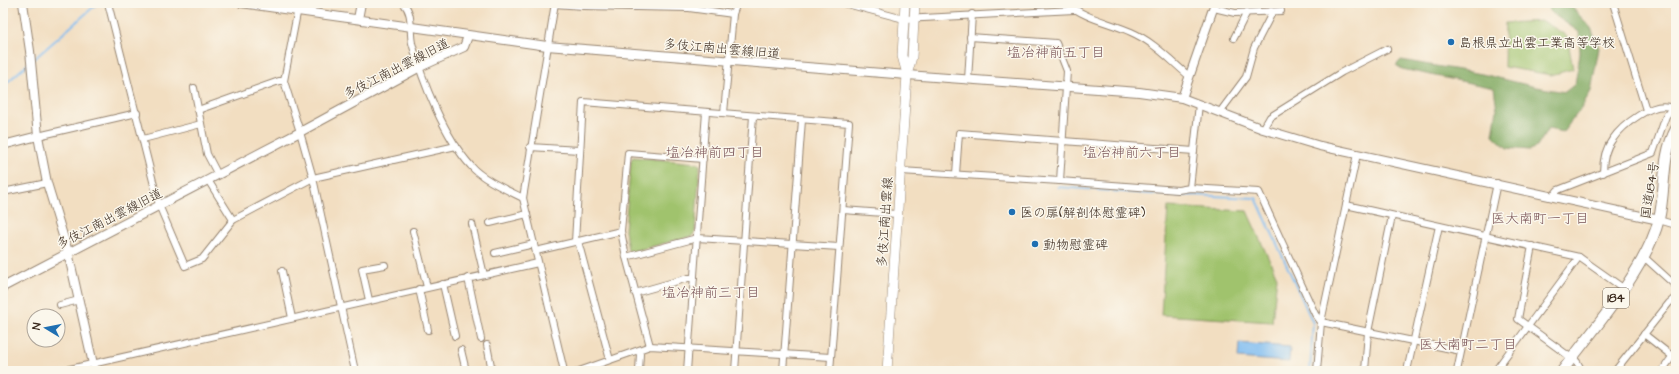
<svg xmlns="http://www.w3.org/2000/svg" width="1679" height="374" font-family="'Architects Daughter','Klee One',sans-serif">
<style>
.green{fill:#a0c36d;stroke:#6e7646}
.forest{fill:#80a960;stroke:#5e6a3f}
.water{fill:#7ebcf1;stroke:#5c7388}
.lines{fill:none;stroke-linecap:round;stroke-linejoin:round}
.stream{stroke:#7ebcf1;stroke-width:2}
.minor-casing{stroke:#968470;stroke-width:8}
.tertiary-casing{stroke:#968470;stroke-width:10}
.secondary-casing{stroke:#968470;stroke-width:10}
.trunk-casing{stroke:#968470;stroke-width:12}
.minor{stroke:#fff;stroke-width:6}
.tertiary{stroke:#fff;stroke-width:8}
.secondary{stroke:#fff;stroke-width:9}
.trunk{stroke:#fff;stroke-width:10}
.poi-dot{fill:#1f6fb2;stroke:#fbf7ec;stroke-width:1.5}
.labels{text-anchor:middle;stroke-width:3;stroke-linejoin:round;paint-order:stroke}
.shield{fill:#fbf7ec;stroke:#75685c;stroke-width:1}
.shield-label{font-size:12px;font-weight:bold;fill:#3b2a1e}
.poi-label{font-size:13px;fill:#3b2a1e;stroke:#fbf7ec;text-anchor:start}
.street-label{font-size:13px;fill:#3b2a1e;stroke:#fbf7ec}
.neighbourhood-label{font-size:14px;fill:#7c575a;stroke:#fbf7ec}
</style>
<rect width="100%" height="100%" fill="#fbf7ec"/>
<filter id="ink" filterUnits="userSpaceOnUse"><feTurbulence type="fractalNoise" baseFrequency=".025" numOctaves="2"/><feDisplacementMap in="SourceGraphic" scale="8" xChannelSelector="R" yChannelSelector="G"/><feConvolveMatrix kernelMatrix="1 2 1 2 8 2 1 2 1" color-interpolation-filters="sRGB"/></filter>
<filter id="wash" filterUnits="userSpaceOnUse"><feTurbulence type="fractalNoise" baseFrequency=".012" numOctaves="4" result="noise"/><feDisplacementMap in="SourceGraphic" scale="16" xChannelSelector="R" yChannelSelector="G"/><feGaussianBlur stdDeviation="0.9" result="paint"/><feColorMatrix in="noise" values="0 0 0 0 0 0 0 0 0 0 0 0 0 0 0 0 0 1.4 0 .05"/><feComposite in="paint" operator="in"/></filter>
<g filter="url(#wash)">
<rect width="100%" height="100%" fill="#f2dec1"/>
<!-- green -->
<g class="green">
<path d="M1543,21L1567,36L1573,69L1551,75L1504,67L1505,23Z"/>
<path d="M633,157L697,163L700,165L695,232L692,236L631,252L628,250L625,230L631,160Z"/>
<path d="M1168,207L1247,211L1277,277L1272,322L1161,315Z"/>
</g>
<!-- forest -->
<path class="forest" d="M1547,3H1568L1591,28L1599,48L1591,91L1583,106L1563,132L1548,129L1537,147L1529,150L1507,148L1493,135L1497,109L1494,88L1402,69L1396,65L1401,60L1482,74L1536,87L1565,92L1575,84L1580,53L1579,32L1550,12Z"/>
<!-- water -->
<path class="water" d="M1239,343L1290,347L1289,362L1238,358Z"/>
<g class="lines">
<!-- stream -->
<g class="stream">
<path d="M34,59L98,3"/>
<path d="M3,86L29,63"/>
<path d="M1058,187L1177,196L1192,195L1256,198L1313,323L1310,371"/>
</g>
</g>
</g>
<g filter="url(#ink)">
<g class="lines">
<!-- minor casing -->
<g class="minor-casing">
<g id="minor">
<path d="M108,3L159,205L185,266L202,259L233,220L313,178L456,146"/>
<path d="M299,3L284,81L300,132L313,178L355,371"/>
<path d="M403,3C414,14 409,29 412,43C422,81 445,138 471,166C482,179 507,190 523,198"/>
<path d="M555,3L523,198L564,371"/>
<path d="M843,3L904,19L1074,10"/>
<path d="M1067,3C1085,19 1109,22 1131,32C1154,42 1170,60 1189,76"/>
<path d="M1613,3L1646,110"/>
<path d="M554,4L584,6L689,8L733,14"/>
<path d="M1214,8L1235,13L1281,11"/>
<path d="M970,37L1056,43L1067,71L1060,181"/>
<path d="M1234,38L1247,12"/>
<path d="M968,80L972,14"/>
<path d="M194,88L207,154L218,175"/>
<path d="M198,110L279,81H284"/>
<path d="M1220,112L1246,77L1254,48L1271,15V11"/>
<path d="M724,113L733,14L737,3"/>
<path d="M1263,129L1270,117L1342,72L1387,49"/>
<path d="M38,136L137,113"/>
<path d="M143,139L201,124"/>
<path d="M530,147L579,150"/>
<path d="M901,171L1060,181L1178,190L1190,188L1259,192L1315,314L1321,322L1461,351"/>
<path d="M1603,173C1603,162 1605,149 1612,140C1622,125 1654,100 1671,108"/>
<path d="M956,174L959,133L1194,151"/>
<path d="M208,180L233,220"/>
<path d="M1190,188L1199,104"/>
<path d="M3,192L47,183"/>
<path d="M1553,196L1558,190L1653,153L1666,116L1676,102"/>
<path d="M1346,205L1579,257L1623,288"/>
<path d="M843,210L897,214"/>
<path d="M1659,220L1676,225"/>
<path d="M490,223L527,214"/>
<path d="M472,224L484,275"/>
<path d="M413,231L427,287"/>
<path d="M578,241L610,360"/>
<path d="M575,242L583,102L849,123L830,371"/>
<path d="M1532,246L1518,319L1577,362L1582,371"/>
<path d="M536,251L621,231"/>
<path d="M495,253L534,244"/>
<path d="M626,257L697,238L839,247"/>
<path d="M1644,257L1676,286"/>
<path d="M282,271L292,318"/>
<path d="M468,278L481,339"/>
<path d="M443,284L455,336"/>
<path d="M419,289L428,330"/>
<path d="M635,293L688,278H694"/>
<path d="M369,300L362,269L385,265"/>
<path d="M60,305L79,300"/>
<path d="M1644,334L1672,356"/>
<path d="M487,345L492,371"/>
<path d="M650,346L626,257L621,231L628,153L703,159"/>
<path d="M461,350L466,371"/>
<path d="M638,351L640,354L639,371"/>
<path d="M61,371L538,263"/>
<path d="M579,371L650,346L831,357"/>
<path d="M687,371L706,112"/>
<path d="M735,371L753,116"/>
<path d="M783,371L802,120"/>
<path d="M1317,371L1321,322L1357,154"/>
<path d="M1365,371L1368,332L1392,216"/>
<path d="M1407,371L1439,226"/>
<path d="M1457,371L1497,183"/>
<path d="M1495,371L1579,257"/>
<path d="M1615,371L1669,303L1676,297"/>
<path d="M1662,371L1676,351"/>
</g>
</g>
<!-- tertiary casing -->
<g class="tertiary-casing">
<g id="tertiary">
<path d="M23,3L30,51L38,136L47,183L68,252L93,364"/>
<path d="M241,3L547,46L907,75L1139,92L1182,98L1263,129L1320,146L1659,220"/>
<path d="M358,19L361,3"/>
<path d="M1182,98L1215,3"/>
<path d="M3,145L38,136"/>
<path d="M3,287L300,132L420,67L464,47L468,36"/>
</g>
</g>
<!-- secondary casing -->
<g class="secondary-casing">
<g id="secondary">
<path d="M905,3L902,56L907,74"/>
<path d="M887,371L907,75L912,57L915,3"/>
</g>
</g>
<!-- trunk casing -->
<g class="trunk-casing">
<path id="trunk" d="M1562,371C1593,330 1647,268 1659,219C1666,190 1661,156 1676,129"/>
</g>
<!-- minor -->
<use href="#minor" class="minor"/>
<!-- tertiary -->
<use href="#tertiary" class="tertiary"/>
<!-- secondary -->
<use href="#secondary" class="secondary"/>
<!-- trunk -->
<use href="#trunk" class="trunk"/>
</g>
</g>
<!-- markers -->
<g class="poi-dot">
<circle cx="1451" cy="42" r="4"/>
<circle cx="1012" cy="212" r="4"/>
<circle cx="1035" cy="244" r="4"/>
</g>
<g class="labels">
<!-- shield labels -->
<rect class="shield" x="1603" y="288" width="26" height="20" rx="3"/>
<g class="shield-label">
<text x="1616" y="302">184</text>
</g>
<!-- poi labels -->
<g class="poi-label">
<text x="1459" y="47">島根県立出雲工業高等学校</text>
<text x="1020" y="217">医の扉(解剖体慰霊碑)</text>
<text x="1043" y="249">動物慰霊碑</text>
</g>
<!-- street labels -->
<g class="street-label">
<text transform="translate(722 48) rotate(5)" y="5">多伎江南出雲線旧道</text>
<text transform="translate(396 68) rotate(-27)" y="5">多伎江南出雲線旧道</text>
<text transform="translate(1649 190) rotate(-81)" y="5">国道184号</text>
<text transform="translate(109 218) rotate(-27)" y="5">多伎江南出雲線旧道</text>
<text transform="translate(884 222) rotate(-86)" y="5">多伎江南出雲線</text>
</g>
<!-- neighbourhood labels -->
<g class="neighbourhood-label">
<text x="1056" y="57">塩冶神前五丁目</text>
<text x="715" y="157">塩冶神前四丁目</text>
<text x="1132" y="157">塩冶神前六丁目</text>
<text x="1540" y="223">医大南町一丁目</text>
<text x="711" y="297">塩冶神前三丁目</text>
<text x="1468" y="349">医大南町二丁目</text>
</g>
</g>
<!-- margin -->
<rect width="1679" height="374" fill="none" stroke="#fbf7ec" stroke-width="16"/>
<!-- north arrow -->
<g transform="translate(46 328) rotate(280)"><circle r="19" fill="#fbf7ec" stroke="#aea59a"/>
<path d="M0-3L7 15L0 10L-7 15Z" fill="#1f6fb2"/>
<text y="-6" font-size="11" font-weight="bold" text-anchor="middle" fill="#3b2a1e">N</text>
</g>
</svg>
